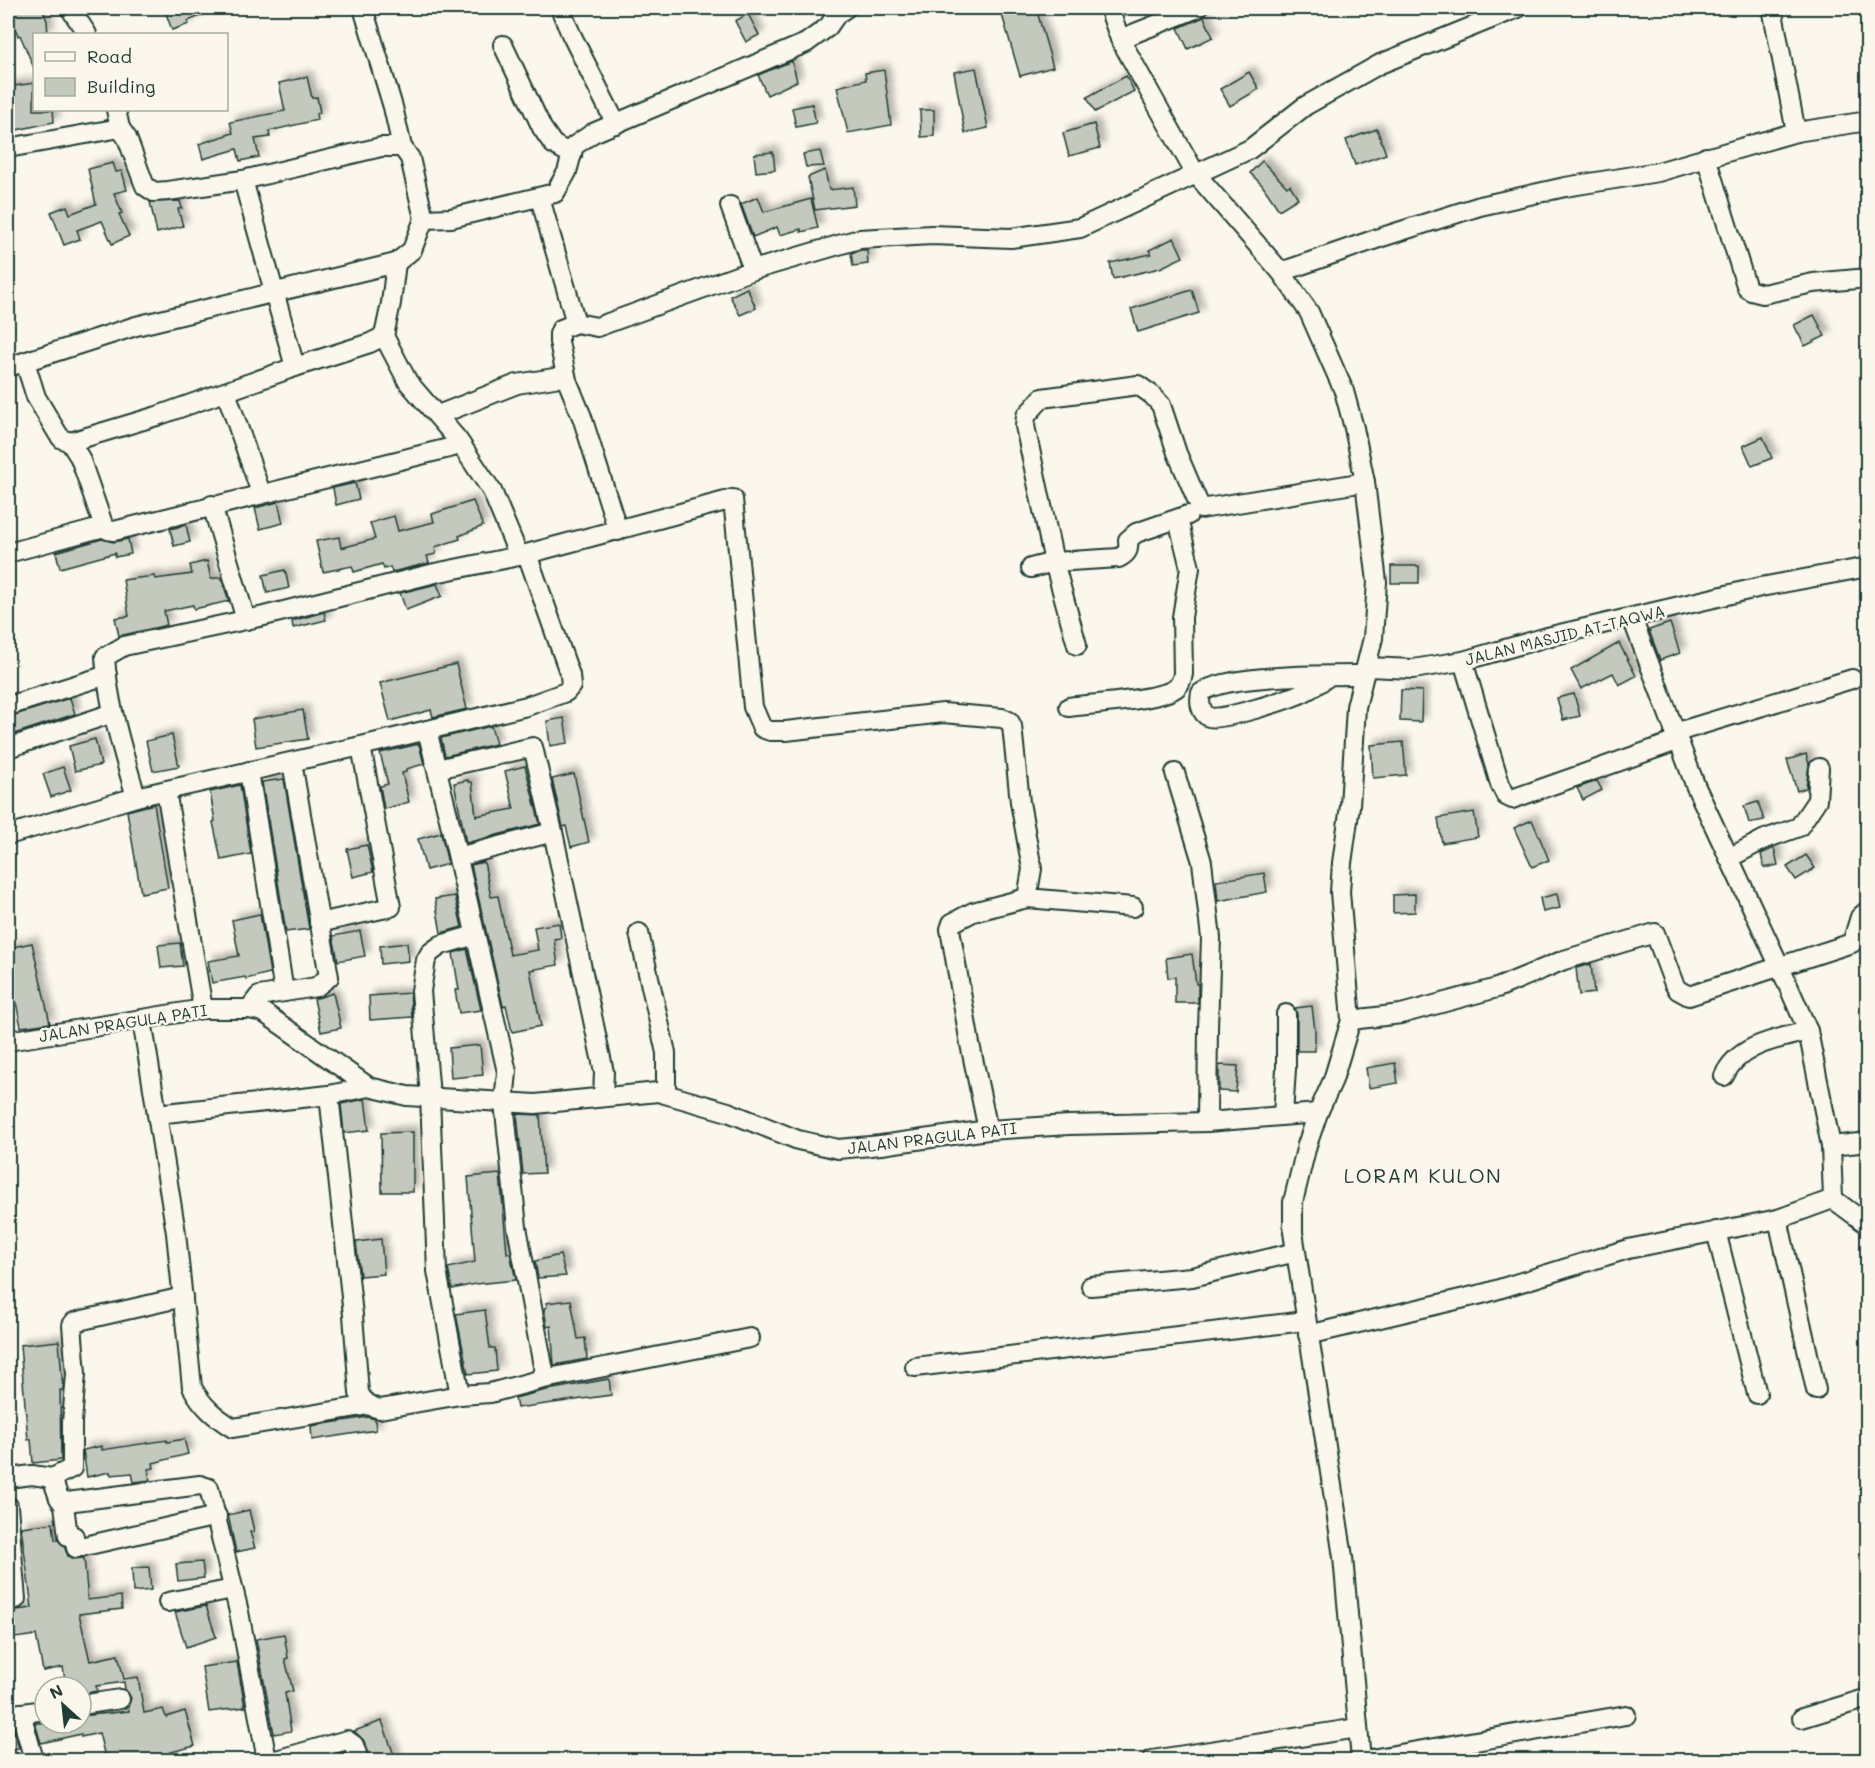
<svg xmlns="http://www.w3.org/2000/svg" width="1875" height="1768" font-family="Mali,sans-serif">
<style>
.building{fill:#c4c9be;stroke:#1f3d34;stroke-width:1.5;filter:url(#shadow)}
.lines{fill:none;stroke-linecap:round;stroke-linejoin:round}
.minor-casing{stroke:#1f3d34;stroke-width:22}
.minor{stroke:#fbf7ec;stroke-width:18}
.labels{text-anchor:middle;stroke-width:5;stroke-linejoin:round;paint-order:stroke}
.street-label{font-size:16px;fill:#1f3d34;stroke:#fbf7ec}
.quarter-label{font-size:20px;letter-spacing:1.5px;fill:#1f3d34;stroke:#fbf7ec}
</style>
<defs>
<filter id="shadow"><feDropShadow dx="5.5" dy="-5.5" stdDeviation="3" flood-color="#0004"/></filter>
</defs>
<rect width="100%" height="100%" fill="#fbf7ec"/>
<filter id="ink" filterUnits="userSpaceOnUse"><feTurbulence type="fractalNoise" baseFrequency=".0167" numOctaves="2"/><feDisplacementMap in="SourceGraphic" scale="12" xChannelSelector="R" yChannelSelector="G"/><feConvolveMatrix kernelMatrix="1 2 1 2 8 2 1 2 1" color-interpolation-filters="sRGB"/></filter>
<g filter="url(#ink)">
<!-- building -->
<g class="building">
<path d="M9,8H42L47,21L48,34H34V68L20,35L18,36Z"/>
<path d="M164,8H220L188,21L189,24L172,30Z"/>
<path d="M1000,8H1036L1053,67L1020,76Z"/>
<path d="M748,14L759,35L746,42L735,21Z"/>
<path d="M1204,17L1213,37L1188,49L1178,28Z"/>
<path d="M792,61L797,81L767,95L758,75Z"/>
<path d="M976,68L988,128L965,133L954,72Z"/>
<path d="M884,70L891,125L848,133L837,87L866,80L865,73Z"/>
<path d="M1249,72L1259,89L1230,106L1220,89Z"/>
<path d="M1126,76L1134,91L1095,112L1087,97Z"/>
<path d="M307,77L312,98L317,97L320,113L316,114L317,120L269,131L270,137L255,139L259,157L240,161L237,149L203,159L199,144L233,133L230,122L285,111L279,83Z"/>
<path d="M34,83V110H53L54,122L12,131L8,113V87Z"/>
<path d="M812,104L816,123L796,127L792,108Z"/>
<path d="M920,110H934V136L921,137Z"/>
<path d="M1094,124L1100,148L1069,156L1063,133Z"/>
<path d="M1377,129L1386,154L1355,165L1346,140Z"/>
<path d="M820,151L824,166L806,167L803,154Z"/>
<path d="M773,152L775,170L756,172L754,154Z"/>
<path d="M1262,161L1287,187L1290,185L1298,198L1279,210L1262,185L1250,173Z"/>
<path d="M113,163L116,172L122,171L127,190L114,193L122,213L119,214L129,236L112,244L102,221L77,230L80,239L64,245L51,212L67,206L70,214L96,204L88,169Z"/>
<path d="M825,170L829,190L853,187L855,205L815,210L808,177Z"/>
<path d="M758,197L764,212L811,199L818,228L801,232V229L780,235L777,227L753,237L741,204Z"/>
<path d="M180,201L182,208L178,209L183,226L157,233L150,202Z"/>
<path d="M1174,238L1183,257L1160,268L1113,279L1110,263L1151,254L1149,250Z"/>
<path d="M861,250H867L868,264L853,266L851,253Z"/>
<path d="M747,288L756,308L740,315L730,296Z"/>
<path d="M1192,290L1199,313L1138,332L1131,309Z"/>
<path d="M1814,315L1825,336L1805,346L1794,325Z"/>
<path d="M1763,437L1772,458L1752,466L1743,446Z"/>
<path d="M355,483L359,499L336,505L333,488Z"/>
<path d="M473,501L483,526L459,536L460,539L435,547L436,554L427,556L429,563L392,572L390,567L384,569L382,564L354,572L352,566L323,572L316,541L339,537L341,548L375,539L370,523L394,516L398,531L434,522L432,514Z"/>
<path d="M278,502L283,523L260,529L255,508Z"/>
<path d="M186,525L190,542L174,546L170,529Z"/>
<path d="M102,539L113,542L128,539L131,554L115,557V553L60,568L56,552Z"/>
<path d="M207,561L211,579L221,577L229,601L194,609L193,605L164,611L167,625L119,636L115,618L129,616L123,580L154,576L155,579L192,574L190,565Z"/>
<rect x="1391" y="566" width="28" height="17"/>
<path d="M285,570L289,588L267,593L263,575Z"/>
<path d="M437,584L442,596L406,610L400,593Z"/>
<path d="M324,612L326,620L293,628L292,621Z"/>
<path d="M1670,623L1680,653L1660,660L1649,630Z"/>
<path d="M1619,643L1636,676L1619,685L1613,673L1581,689L1571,670Z"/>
<path d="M456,664L467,709L433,717L431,710L390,721L380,683Z"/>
<path d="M1401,690L1422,691L1421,722L1400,721Z"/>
<path d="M1574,694L1580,716L1563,720L1557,698Z"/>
<path d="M70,698L75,714L8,736V717Z"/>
<path d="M303,710L308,739L256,747L252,719Z"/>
<path d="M564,718L568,743L550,746L547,721Z"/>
<path d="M491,726L496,744L445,756L441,738Z"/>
<path d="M172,735L179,766L153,771L146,741Z"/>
<path d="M95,739L101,765L75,771L69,746Z"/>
<path d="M1403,742L1406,775L1373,778L1371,745Z"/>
<path d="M419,744L424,764L406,769V772L402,773L409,802L384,809L380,786L388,784L380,753Z"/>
<path d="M1806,754L1809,764L1806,788L1797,791L1787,760Z"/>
<path d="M525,766L540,824L466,843L454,783L468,780V782H472L476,816L514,809L505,771Z"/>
<path d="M63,767L71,790L51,797L43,774Z"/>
<path d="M574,774L589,842L571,847L566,826L563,827L552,779Z"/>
<path d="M284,779L309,929L286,932L262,782Z"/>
<path d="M1597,781L1602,790L1583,800L1577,788Z"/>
<path d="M240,785L251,854L221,860L213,822L215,821L210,792Z"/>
<path d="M1758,802L1764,820L1749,823L1744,806Z"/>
<path d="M154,804L168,888L141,893L127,811Z"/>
<path d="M1474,812L1478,837L1442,843L1438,818Z"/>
<path d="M1532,820L1549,860L1532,867L1514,828Z"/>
<path d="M441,833L448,864L426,870L418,839Z"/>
<path d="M367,845L373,872L353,877L347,849Z"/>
<path d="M1774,848L1778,865L1764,868L1761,854Z"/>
<path d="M1806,855L1815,868L1796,880L1787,867Z"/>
<path d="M484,862L491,897L498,896L510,955L538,950L534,927L559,923L561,938L554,939L558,965L530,970L541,1026L512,1032L506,1005L503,1006L471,865Z"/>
<path d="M1264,873L1267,892L1218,901L1216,881Z"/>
<path d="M1415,894V912L1393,913V895Z"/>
<path d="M1557,894L1560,908L1543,912L1540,898Z"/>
<path d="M455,896L462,927L441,933L435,899Z"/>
<path d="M260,914L270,973L246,979L245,977L212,983L208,961L239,956L232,920Z"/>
<path d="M360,931L365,956L338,961L333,936Z"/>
<path d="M32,943L50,1023L21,1027L11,977H8V948Z"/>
<path d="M180,943L183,966L161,968L158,945Z"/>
<path d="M407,943L409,961L381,964L380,946Z"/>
<path d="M467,949L481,1010L459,1013L455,990H459L453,953Z"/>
<path d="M1192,954L1196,984H1198V1003H1175V977L1168,978L1166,958Z"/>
<path d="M1591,964L1594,993L1579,995L1576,968Z"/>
<path d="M333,993L341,1028L321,1032L314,999Z"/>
<path d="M410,993L412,1017L370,1020L369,996Z"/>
<path d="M1312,1006L1315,1031V1051H1297V1014L1295,1008Z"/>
<path d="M480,1045L483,1075L451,1078L449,1048Z"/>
<path d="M1395,1063L1398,1083L1369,1088L1366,1068Z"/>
<path d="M1219,1065L1238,1066L1236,1092L1219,1091Z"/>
<path d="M365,1099L369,1130L344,1133L341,1104Z"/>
<path d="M517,1114L540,1115L544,1173L523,1174Z"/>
<path d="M413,1132V1192H382L381,1133Z"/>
<path d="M500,1174L507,1253H510L516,1280L475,1284L452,1289L448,1268L475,1262L468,1177Z"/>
<path d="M381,1239L384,1274L360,1276L356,1242Z"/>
<path d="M560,1255L566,1276L538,1278L535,1261Z"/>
<path d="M571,1300L578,1339L585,1338L587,1359L554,1365L551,1326L547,1327L544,1308L547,1307L546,1303Z"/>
<path d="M485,1310L490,1348H495L497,1371L468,1374L456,1314Z"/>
<path d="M59,1341L63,1390H60L61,1460L33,1463L31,1439L28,1440L20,1345Z"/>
<path d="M609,1379L611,1395L517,1408L515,1398L542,1391Z"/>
<path d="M368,1417L375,1419L376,1430L312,1440L311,1426Z"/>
<path d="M184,1439L188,1454L153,1463L154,1468L148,1469L150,1480L134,1482L132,1473L111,1475L110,1472L87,1477L83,1450L102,1446V1450L167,1440V1442Z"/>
<path d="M249,1510L254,1531L250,1532L255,1548L236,1552L228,1515Z"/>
<path d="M53,1523L55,1540H58L64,1546L68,1556L73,1559L84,1558L88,1600L121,1596L122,1609L79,1614L90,1661L118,1655L124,1679L138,1677L144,1713L163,1709L166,1717L185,1711L195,1746L171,1752L174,1761H106L99,1733L81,1737V1734L41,1743L35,1723H81V1716L129,1711L128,1706L131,1698L125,1689L124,1682L96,1686L97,1691L81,1694V1687H66L63,1667L43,1671L36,1635L8,1639V1611L32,1608L21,1527Z"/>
<path d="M202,1562L204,1578L178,1581L176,1564Z"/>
<path d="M149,1567L151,1590L133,1592L132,1568Z"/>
<path d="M206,1606L216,1637L186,1647L175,1612Z"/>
<path d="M284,1634L288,1658L285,1659L293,1691L285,1693L291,1731L274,1734L256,1639Z"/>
<path d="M237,1662L245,1707L209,1712L202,1667Z"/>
<path d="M382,1721L396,1761H370L364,1741L354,1731Z"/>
<path d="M8,1726H13L19,1748L8,1750Z"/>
<path d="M345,1752L347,1761H316Z"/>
</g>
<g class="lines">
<!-- minor casing -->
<g class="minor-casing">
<g id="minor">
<path d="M70,8L87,34"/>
<path d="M363,8L393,107L402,147"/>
<path d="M560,8L571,34L616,124"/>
<path d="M1109,8L1120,39L1195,173L1281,272L1309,312L1344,391L1354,428L1365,482L1377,582L1373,638L1356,707L1350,806L1342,863L1340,892L1351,1020L1333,1080L1318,1113L1307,1145L1293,1202V1232L1343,1557L1361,1760"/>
<path d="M1772,8L1796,132"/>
<path d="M1120,39L1198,8"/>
<path d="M503,45L542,128L553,144L572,155"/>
<path d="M116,110L120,128"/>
<path d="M8,148L120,128L127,138L145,186L154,192L168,191L243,180L381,147H402L410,158L424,219L451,218L555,193L567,172L574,146L593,133L806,43L828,27L837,14L846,8"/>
<path d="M1706,157L1744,279L1747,288L1751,291L1763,294L1813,283L1868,278"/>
<path d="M243,180L295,367"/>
<path d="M540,198L576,323L597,327L753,270L859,239L932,235L1011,238L1080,228L1250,149L1305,106L1380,64L1518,8"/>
<path d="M730,206L753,270"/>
<path d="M1281,272L1379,238L1480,206L1565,187L1658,172L1796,132L1868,121"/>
<path d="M576,323L561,329L559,334V342L567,380L582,417L618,531"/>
<path d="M384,336L391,303L396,263"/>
<path d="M25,362L36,397L58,434L62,439L70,442"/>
<path d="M8,367L136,326L396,263L412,250L424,219"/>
<path d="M226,392L261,493"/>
<path d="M438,415L517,384L566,376"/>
<path d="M212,505L246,620"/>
<path d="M104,527L108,530L114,531L461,445"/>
<path d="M8,553L104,527L80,458L70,442L157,416L295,367L370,343L384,336L408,382L458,440L492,491L519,556"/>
<path d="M1031,568L1054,562L1119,558C1128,553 1129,550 1128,540L1136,533L1188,515"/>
<path d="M1077,645L1054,562L1025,426L1026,416L1042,398L1138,385L1152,395L1161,405L1177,453L1201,509L1365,482"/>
<path d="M1463,661L1500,784L1506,796L1512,799L1677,741"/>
<path d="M1368,667L1413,669L1463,661L1547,637L1761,587L1868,567"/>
<path d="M1329,676C1322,681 1314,687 1306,691C1293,698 1220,722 1209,717C1200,713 1199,701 1201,693C1224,674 1330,675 1364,675"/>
<path d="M8,706L107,675"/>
<path d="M1069,707C1090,704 1164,700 1177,687C1181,683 1182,679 1183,674L1182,617L1190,568L1178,519"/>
<path d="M1674,733L1852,679"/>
<path d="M8,748L113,713"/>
<path d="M437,769L533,747L553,832L604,1072L603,1097"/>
<path d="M249,771L284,992"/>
<path d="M1175,773L1202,862L1211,938L1208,1028L1207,1122"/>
<path d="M166,790L203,1009"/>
<path d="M136,797C123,751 108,705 105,657L124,646L264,616L435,573L519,556L733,499L753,707L762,728L770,731H786L943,713L1002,718L1009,721L1012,726L1020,802L1032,869L1027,898L973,912L952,923L950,929L970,1044L988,1130"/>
<path d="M8,835L136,797L361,746L527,706L566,692L571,686L570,675L527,554"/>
<path d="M458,857L553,832"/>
<path d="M1729,858L1765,839L1799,827L1817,800L1819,768"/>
<path d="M1027,898L1133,907"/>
<path d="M319,923L391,907L361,746"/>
<path d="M639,933L666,1053V1094"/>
<path d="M249,1009L259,996L316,987L329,977L292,762"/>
<path d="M142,1020L176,1233L192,1387C202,1406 215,1417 233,1428L369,1405"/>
<path d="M1351,1020L1401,1014L1497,988L1564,960L1655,933L1674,984L1678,990L1689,996L1852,943L1860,917L1868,910"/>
<path d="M8,1041L203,1009H249L263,1012L369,1087L407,1096L535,1104L658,1092L728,1112L798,1140L838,1149L881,1145L988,1130L1069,1125L1207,1122L1318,1113"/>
<path d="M1724,1076C1738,1044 1778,1039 1808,1031"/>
<path d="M369,1087L329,1095L353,1315L359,1393C363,1402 371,1407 380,1409L460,1395L490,1393L539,1380L544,1370L543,1366L517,1227L504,1102L507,1072L448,815L427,730"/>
<path d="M157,1114L329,1095"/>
<path d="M1283,1115L1286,1069V1014"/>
<path d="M1831,1146L1868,1142"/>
<path d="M1833,1199L1868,1225"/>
<path d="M1778,1219L1816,1390"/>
<path d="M1716,1231L1757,1394"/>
<path d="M1091,1286L1192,1277L1296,1252"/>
<path d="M1308,1335L1486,1293L1628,1249L1778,1219L1833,1199L1831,1146L1808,1031L1780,967L1696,787L1632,618"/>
<path d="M915,1367L1305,1321"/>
<path d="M539,1380L750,1338"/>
<path d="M460,1395L437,1271L430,1096L421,991L426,960L430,953L441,945L475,935"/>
<path d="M8,1478L32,1475L52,1478L59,1498L67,1502L200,1485L209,1488L239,1612L267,1760"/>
<path d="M52,1478L72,1468V1422L76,1374L72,1325L74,1322L183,1297"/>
<path d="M59,1498L64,1505L68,1536H74L76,1548L217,1516"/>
<path d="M8,1506L16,1599"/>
<path d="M168,1602L233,1589"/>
<path d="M81,1705L120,1699"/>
<path d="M21,1713L34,1760"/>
<path d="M8,1715L45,1710"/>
<path d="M1802,1718L1868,1698"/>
<path d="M276,1760L347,1740L354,1745L359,1760"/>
<path d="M1152,1760L1358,1728"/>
<path d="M1365,1760L1626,1715"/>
</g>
</g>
<!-- minor -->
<use href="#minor" class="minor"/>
</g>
</g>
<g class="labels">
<!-- street labels -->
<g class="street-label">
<text transform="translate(1565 635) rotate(-14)" y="6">JALAN MASJID AT-TAQWA</text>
<text transform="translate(123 1023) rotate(-9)" y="6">JALAN PRAGULA PATI</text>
<text transform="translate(932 1138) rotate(-7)" y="6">JALAN PRAGULA PATI</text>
</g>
<!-- quarter labels -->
<g class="quarter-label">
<text x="1423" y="1183">LORAM KULON</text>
</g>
</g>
<!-- margin -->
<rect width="1875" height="1768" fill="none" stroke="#fbf7ec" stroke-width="30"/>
<rect x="15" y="15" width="1845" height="1738" fill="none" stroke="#1f3d34" stroke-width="2" filter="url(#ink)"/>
<!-- legend -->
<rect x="33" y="33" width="195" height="78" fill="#fbf7ec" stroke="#a3ada2" stroke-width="1.5"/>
<rect x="45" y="52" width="30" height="9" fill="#fbf7ec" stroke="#a3ada2" stroke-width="1.5"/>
<text x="87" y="63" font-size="18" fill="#1f3d34">Road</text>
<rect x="45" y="78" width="30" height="18" fill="#c4c9be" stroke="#a3ada2" stroke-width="1.5"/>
<text x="87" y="93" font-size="18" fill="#1f3d34">Building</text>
<!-- north arrow -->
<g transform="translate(63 1705) rotate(333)"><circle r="28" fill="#fbf7ec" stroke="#a3ada2" stroke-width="1.5"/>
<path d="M0-4.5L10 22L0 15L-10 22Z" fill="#1f3d34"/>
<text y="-9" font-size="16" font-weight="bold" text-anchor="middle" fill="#1f3d34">N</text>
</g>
</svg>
